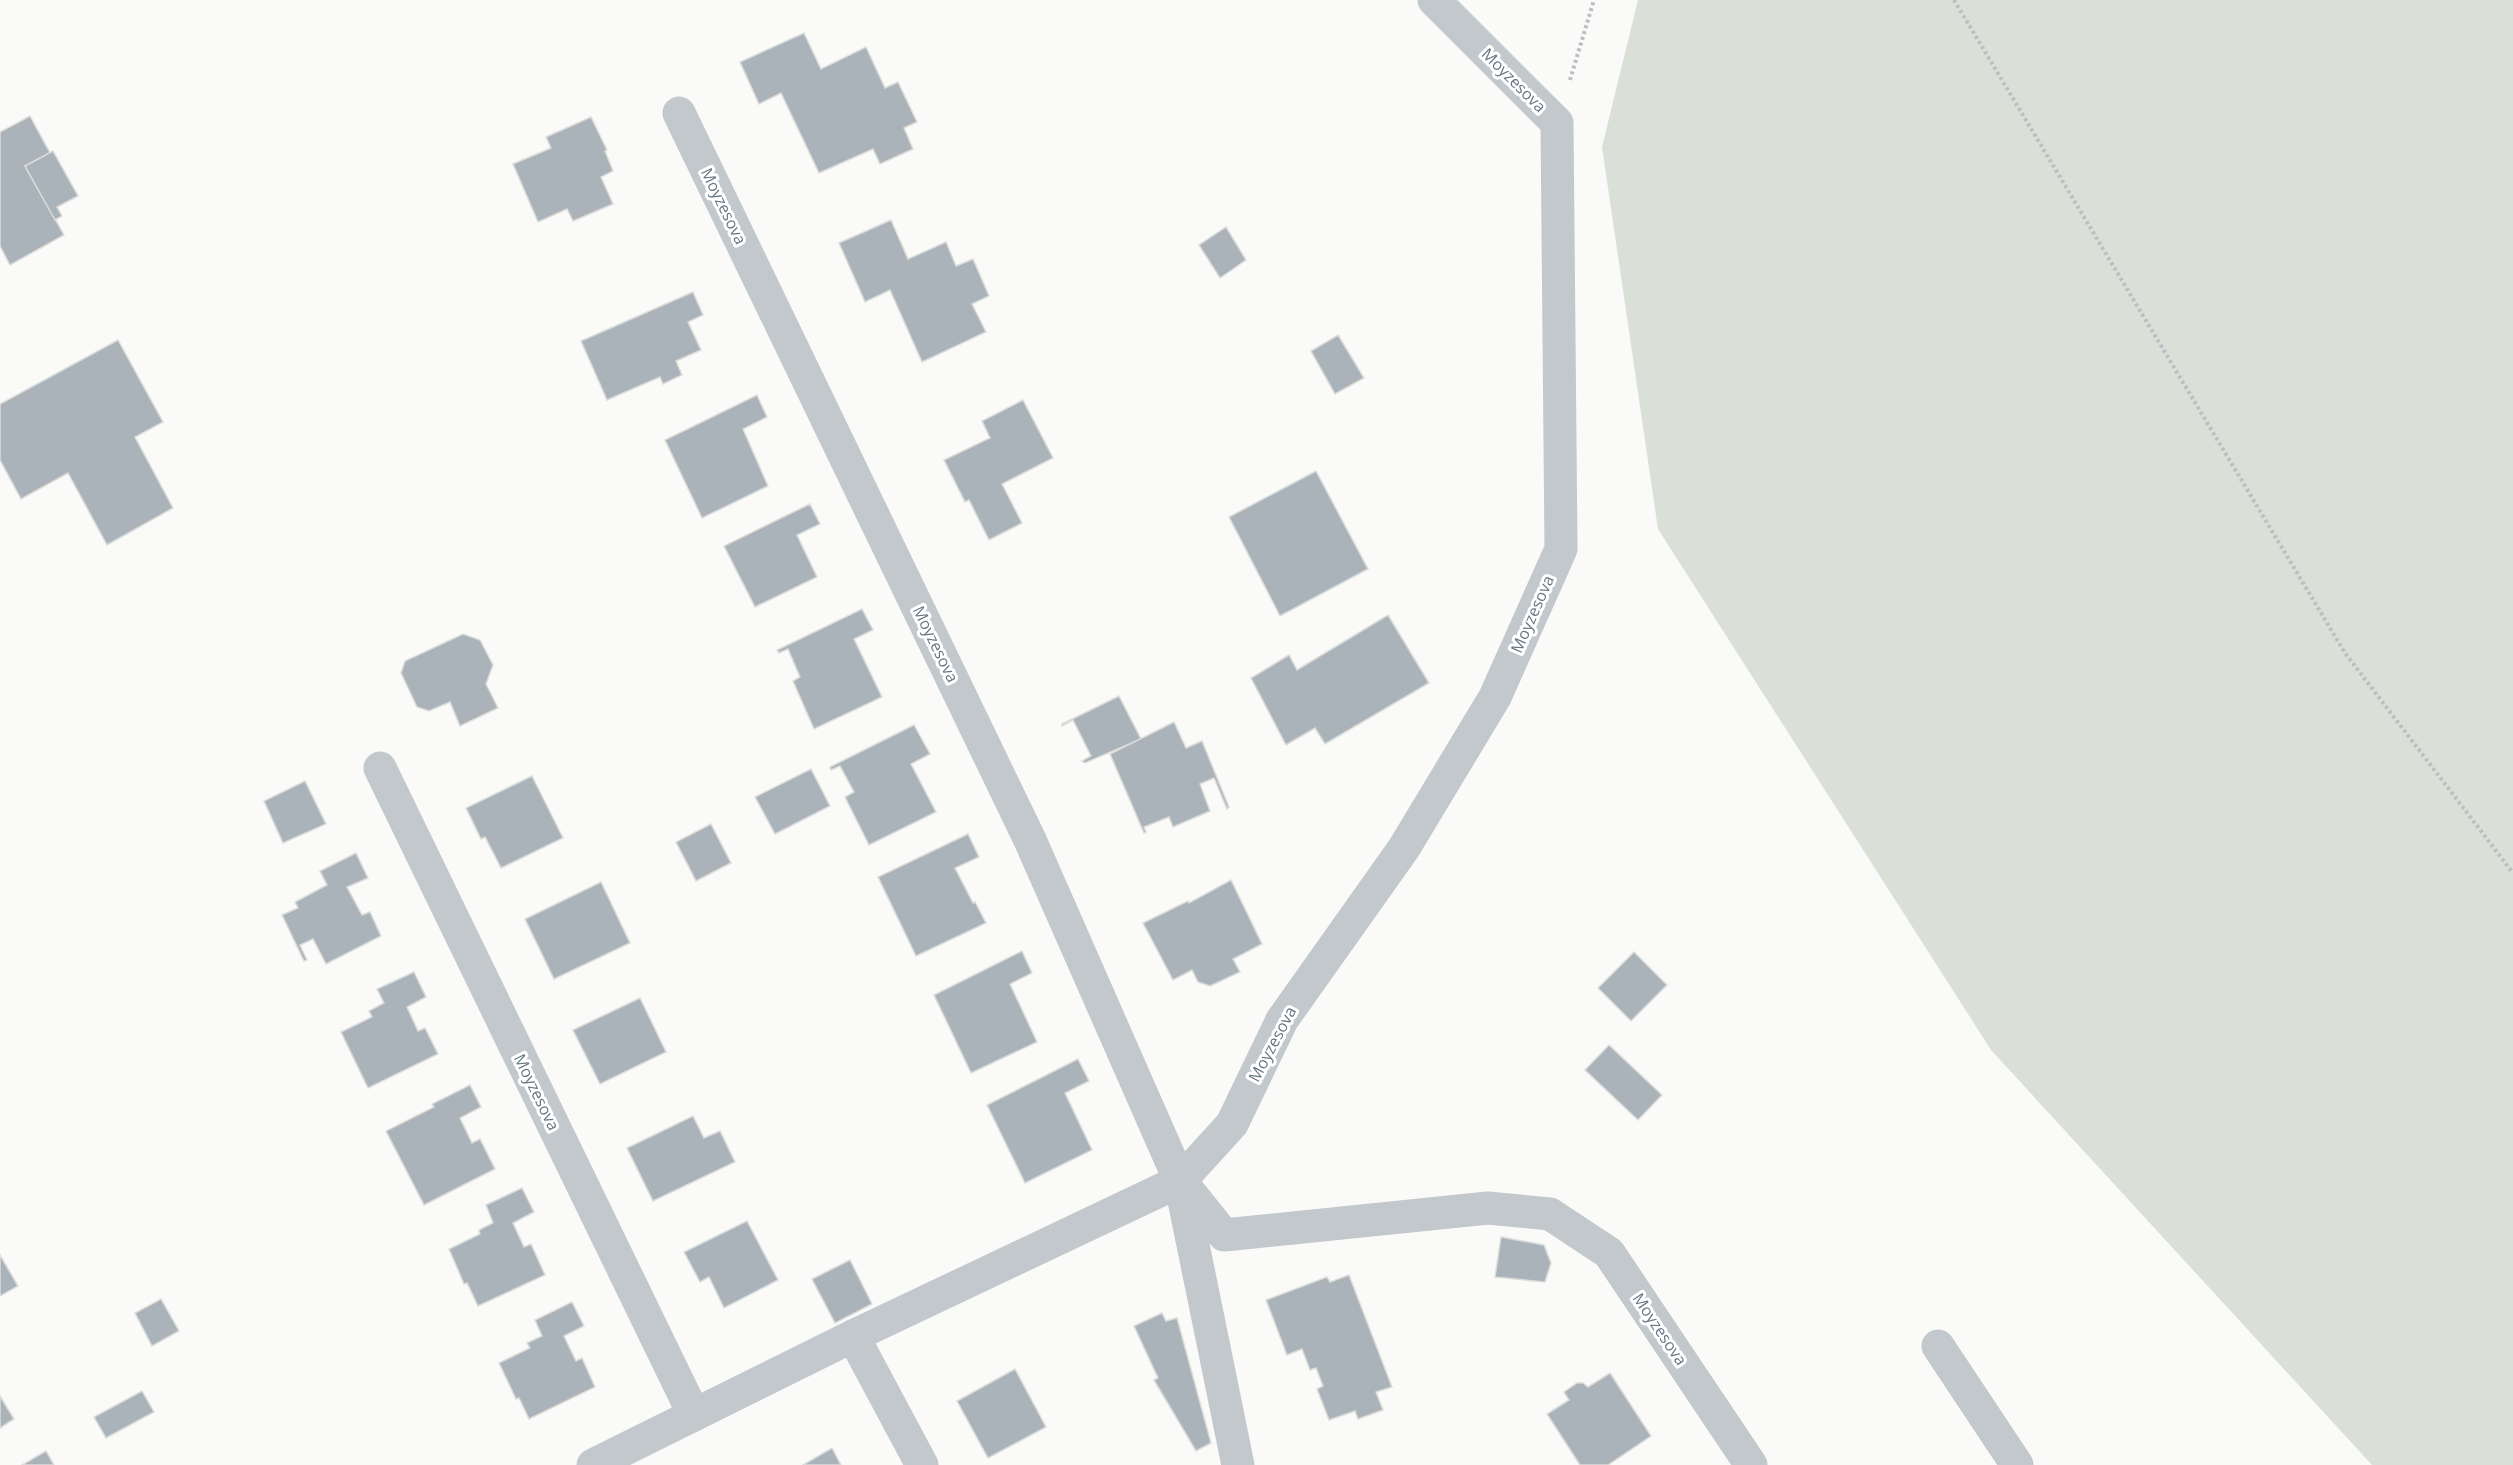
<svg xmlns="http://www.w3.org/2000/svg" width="2513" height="1465" font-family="'Open Sans',sans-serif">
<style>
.green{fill:#dadfd7}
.building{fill:#aab3b9;stroke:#dcdcda;stroke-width:1.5}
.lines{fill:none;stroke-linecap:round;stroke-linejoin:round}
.path{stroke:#bbbfc2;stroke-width:4;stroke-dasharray:3 3;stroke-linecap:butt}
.minor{stroke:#c3c8cc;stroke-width:33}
.labels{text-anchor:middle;stroke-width:6;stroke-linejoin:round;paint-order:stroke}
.street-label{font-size:16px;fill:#657683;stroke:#fff}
</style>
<rect width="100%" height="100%" fill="#fafaf8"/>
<!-- green -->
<path class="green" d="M1638,0H2513V1465H2372L1991,1050L1658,529L1602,147Z"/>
<!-- building -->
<g class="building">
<path d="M804,33L821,69L866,47L885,88L898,82L917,122L904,128L913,149L880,164L873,149L819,173L781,93L759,104L740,62Z"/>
<path d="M30,116L50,153L25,166L64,235L10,265L0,246V132Z"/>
<path d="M591,117L607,150L605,151L613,171L601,177L613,204L573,221L567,209L538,222L513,164L551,148L546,137Z"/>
<path d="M53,151L78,196L57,207L62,216L55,220L25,166Z"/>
<path d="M891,220L908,259L946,242L956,266L973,259L989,296L972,304L986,332L922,362L890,290L865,302L839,243Z"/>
<path d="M1226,227L1246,260L1220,278L1199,245Z"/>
<path d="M693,292L703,315L688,322L701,350L676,361L682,375L663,384L660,377L607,400L581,341Z"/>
<path d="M1338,335L1364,378L1335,394L1311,351Z"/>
<path d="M118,340L163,422L135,437L173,508L107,545L68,473L21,499L0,460V404Z"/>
<path d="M757,395L767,417L743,429L768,486L702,518L665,440Z"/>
<path d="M1023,400L1053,458L1002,484L1022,523L989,540L969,500L965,502L944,460L990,438L982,421Z"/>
<path d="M1316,471L1368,569L1280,616L1229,517Z"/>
<path d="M810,504L820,524L797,535L817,577L755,607L724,546Z"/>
<path d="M862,609L873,630L854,639L882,697L814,729L793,681L800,677L788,649L779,653L777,650Z"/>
<path d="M1388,615L1429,683L1325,744L1315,728L1286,745L1251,678L1289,655L1297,670Z"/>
<path d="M463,634L480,640L493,665L486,684L498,708L460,726L450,702L429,711L417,707L401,673L405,661Z"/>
<path d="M1119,696L1141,739L1085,763L1082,761L1091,756L1073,720L1062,726V724Z"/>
<path d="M1174,722L1186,748L1202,741L1229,807L1227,809L1214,778L1200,784L1210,811L1173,827L1169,817L1144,827L1146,832L1144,833L1110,754Z"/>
<path d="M914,725L930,754L911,764L936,812L869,845L845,797L854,792L840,766L831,770L830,767Z"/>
<path d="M811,769L830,806L775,834L755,797Z"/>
<path d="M532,776L563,838L501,868L485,837L481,839L466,808Z"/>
<path d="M305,781L326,824L283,843L264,801Z"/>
<path d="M711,824L731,863L696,881L676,842Z"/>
<path d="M968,834L979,857L955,868L973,903L975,902L986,923L916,956L878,877Z"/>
<path d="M356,853L368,878L347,887L362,915L370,912L381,936L326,964L313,939L300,945L307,960L304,961L282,915L298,908L295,902L327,885L320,871Z"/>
<path d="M1231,880L1262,944L1233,959L1240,972L1210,986L1198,982L1192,970L1173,980L1143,923L1188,901L1189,903Z"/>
<path d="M601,882L630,943L554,979L525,919Z"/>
<path d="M1022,951L1032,973L1010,984L1037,1042L971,1073L934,995Z"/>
<path d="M1634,952L1667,985L1631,1021L1598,988Z"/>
<path d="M414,972L426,997L407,1007L418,1031L425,1028L438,1054L368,1088L341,1032L372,1017L369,1011L384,1003L377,989Z"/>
<path d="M640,998L666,1052L600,1084L573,1030Z"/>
<path d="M1609,1045L1662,1095L1638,1120L1585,1070Z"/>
<path d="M1078,1059L1089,1081L1065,1093L1092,1150L1025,1183L987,1105Z"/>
<path d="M470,1085L481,1107L460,1118L472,1143L480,1139L495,1169L424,1205L386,1131L434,1107L432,1104Z"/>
<path d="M693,1116L704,1138L720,1131L735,1162L653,1201L627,1148Z"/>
<path d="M522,1188L534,1212L513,1223L524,1247L531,1244L545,1275L478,1306L467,1283L464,1284L449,1249L480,1234L479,1230L493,1223L486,1205Z"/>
<path d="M747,1221L778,1280L724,1308L709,1277L700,1282L684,1252Z"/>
<path d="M1501,1237L1544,1245L1551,1263L1545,1282L1495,1277Z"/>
<path d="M0,1255L18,1286L0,1296Z"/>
<path d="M850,1260L872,1304L835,1323L812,1279Z"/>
<path d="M1349,1275L1392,1387L1376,1392L1383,1410L1358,1419L1355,1411L1329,1420L1317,1389L1323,1386L1316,1368L1310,1370L1302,1349L1287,1355L1266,1300L1327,1277L1330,1282Z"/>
<path d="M161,1299L179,1331L152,1346L135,1313Z"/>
<path d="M572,1302L584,1326L564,1336L576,1361L582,1358L595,1387L529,1419L519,1398L516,1399L499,1363L530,1348L527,1343L542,1336L535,1320Z"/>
<path d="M1162,1313L1166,1321L1177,1318L1211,1443L1196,1451L1154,1380L1158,1378L1134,1326Z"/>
<path d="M1015,1369L1046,1427L988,1458L957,1401Z"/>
<path d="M1610,1373L1651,1436L1608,1465H1580L1547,1414L1569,1400L1564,1392L1577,1383H1583L1588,1387Z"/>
<path d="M142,1391L154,1412L106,1438L94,1417Z"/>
<path d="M0,1396L14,1419L0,1428Z"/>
<path d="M832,1448L841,1465H803Z"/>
<path d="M46,1451L54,1465H22Z"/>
</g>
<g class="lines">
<!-- path -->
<g class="path">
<path d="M1954,0L2345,653L2513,873"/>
<path d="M1570,80L1594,0"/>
</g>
<!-- minor -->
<g class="minor">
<path d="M679,113L1030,840L1180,1181L1238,1465"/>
<path d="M380,768L694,1415"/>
<path d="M1183,1184L1224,1235L1488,1208L1550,1214L1609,1253L1751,1465"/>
<path d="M853,1336L922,1465"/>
<path d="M1938,1346L2017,1465"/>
<path d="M593,1465L853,1336L1180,1181L1232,1124L1282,1020L1404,848L1495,697L1561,549L1557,123L1434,0"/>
</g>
</g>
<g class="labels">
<!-- street labels -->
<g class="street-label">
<text transform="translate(1514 80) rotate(45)" y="6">Moyzesova</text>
<text transform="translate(724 206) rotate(64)" y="6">Moyzesova</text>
<text transform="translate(1532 614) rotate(-66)" y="6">Moyzesova</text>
<text transform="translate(936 644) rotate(64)" y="6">Moyzesova</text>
<text transform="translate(1272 1044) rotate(-62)" y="6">Moyzesova</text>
<text transform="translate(537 1092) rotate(64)" y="6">Moyzesova</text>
<text transform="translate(1660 1329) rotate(56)" y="6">Moyzesova</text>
</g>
</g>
</svg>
